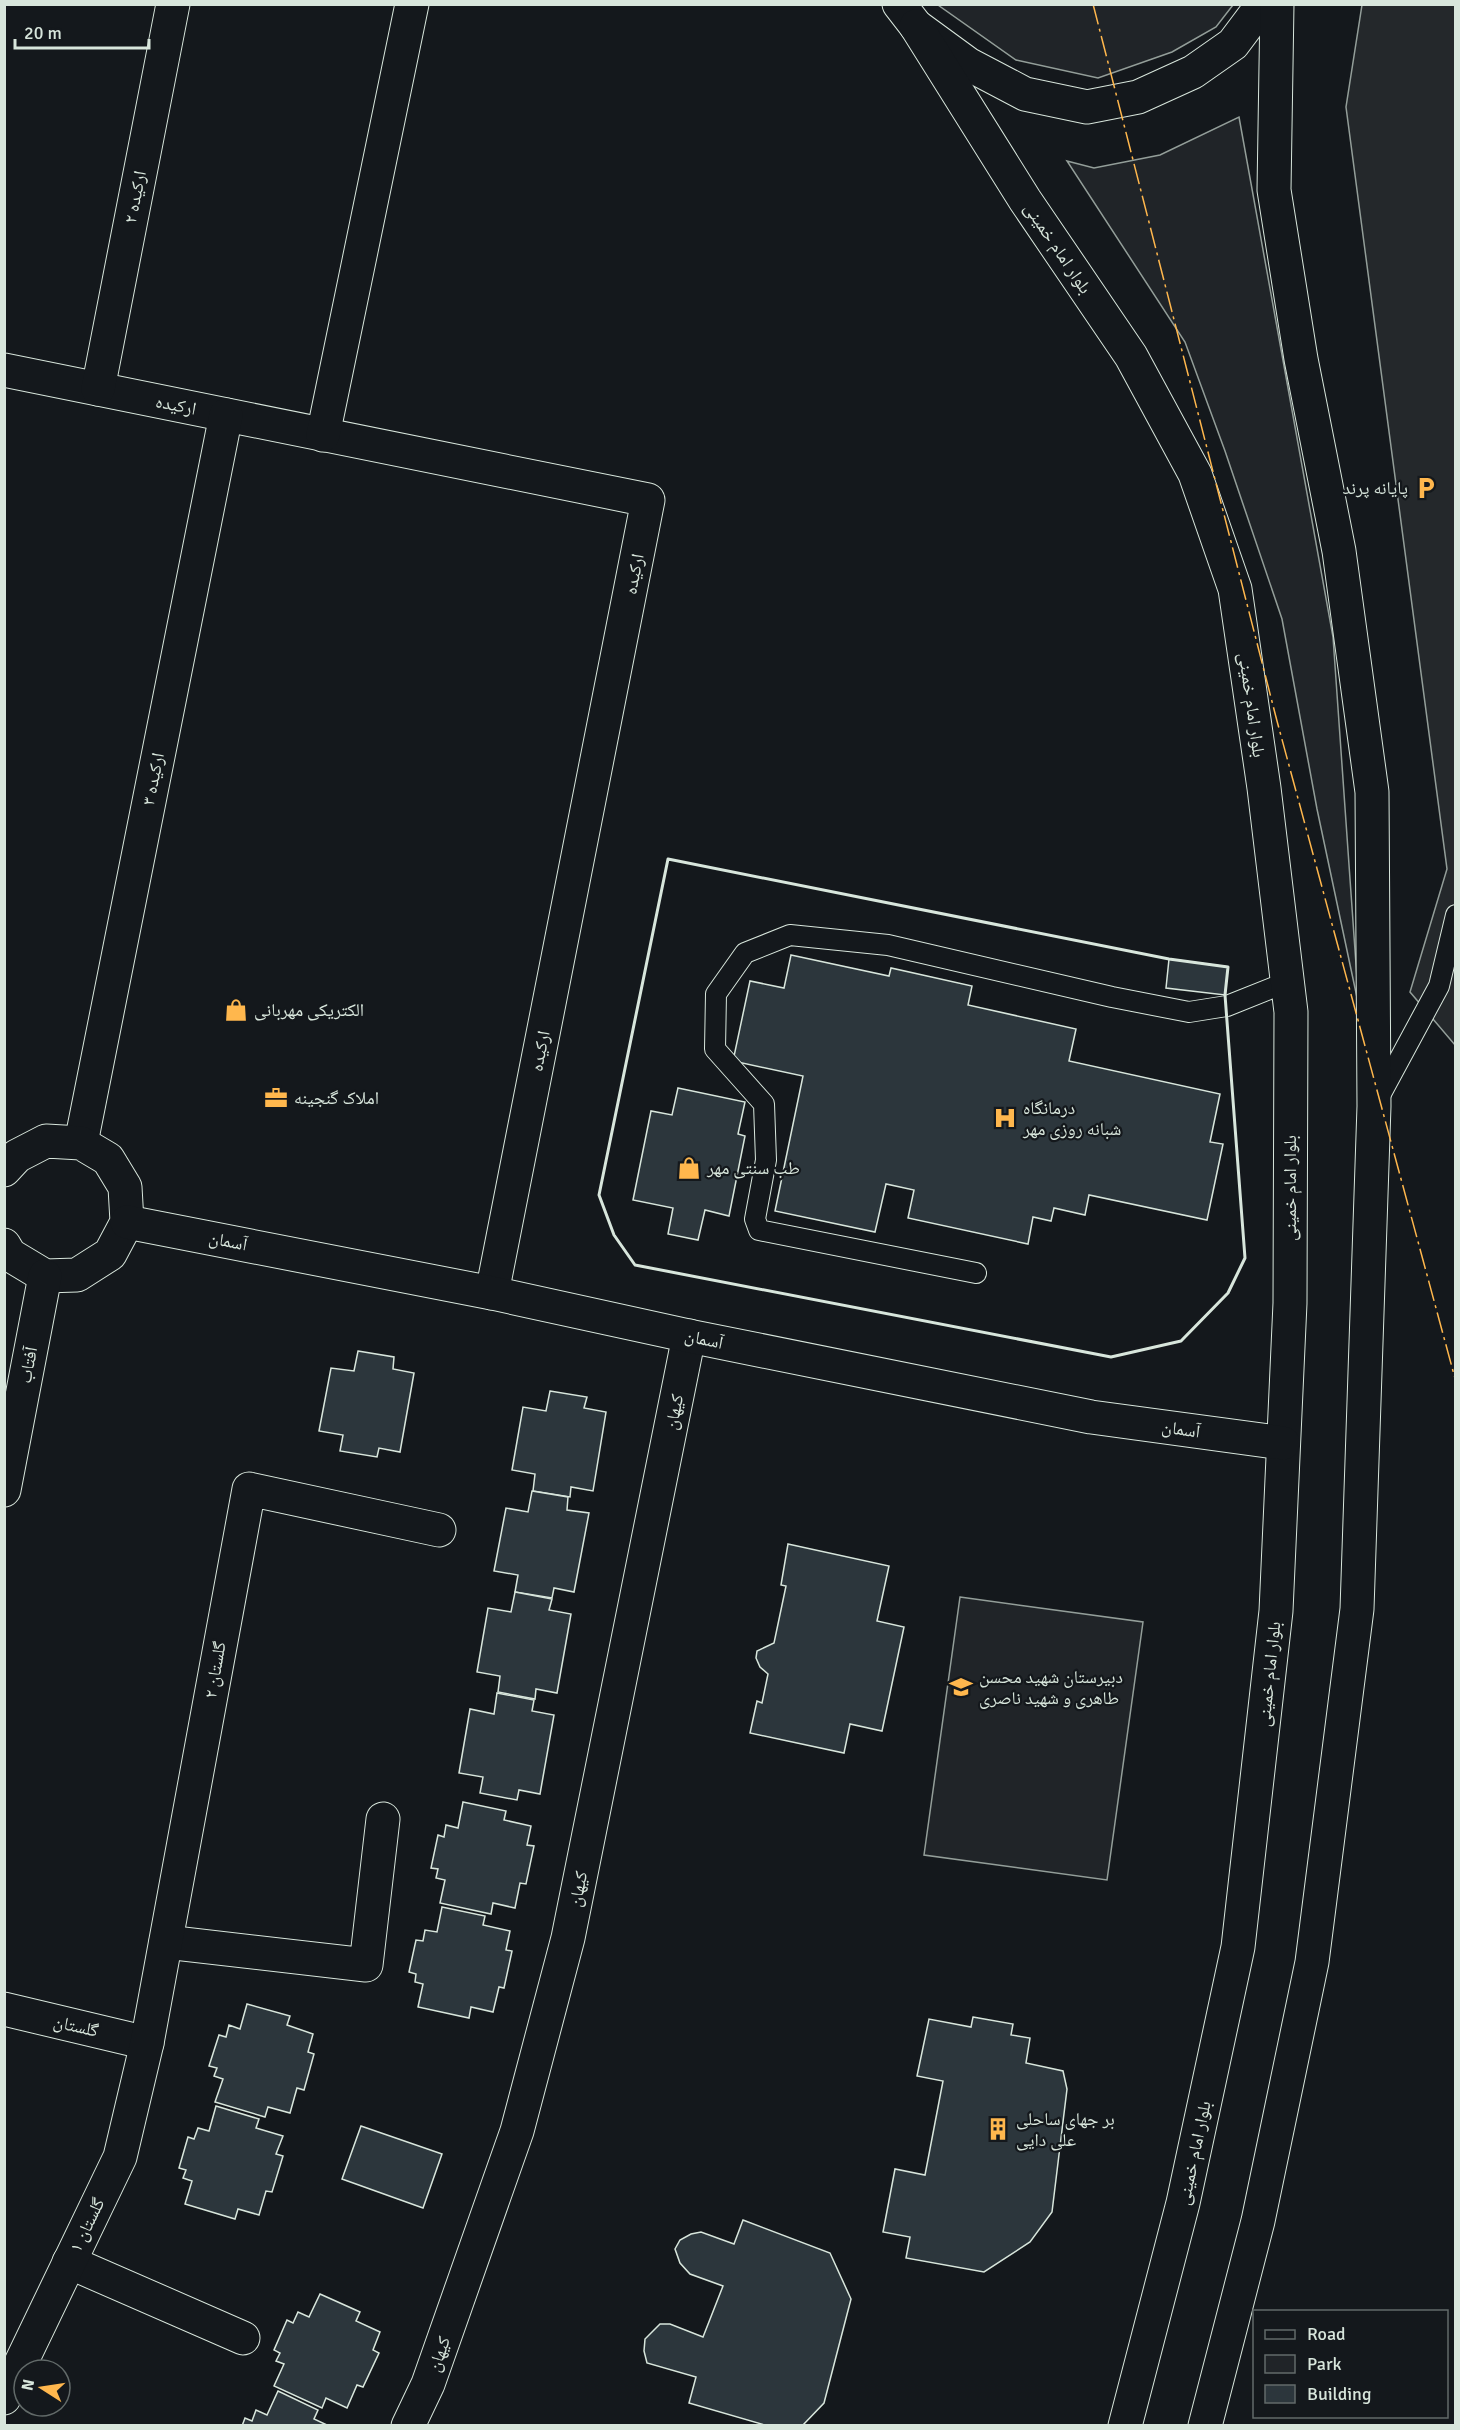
<svg xmlns="http://www.w3.org/2000/svg" width="1460" height="2430" font-family="Signika,'Noto Naskh Arabic',sans-serif">
<style>
.green{fill:#202428;stroke:#939e99;stroke-width:1.5}
.parking{fill:#24282b;stroke:#939e99;stroke-width:1.5}
.building{fill:#2c363c;stroke:#d8e6dc;stroke-width:1.5}
.lines{fill:none;stroke-linecap:round;stroke-linejoin:round}
.lane-casing{stroke:#d8e6dc;stroke-width:22}
.street-casing{stroke:#d8e6dc;stroke-width:35}
.secondary-casing{stroke:#d8e6dc;stroke-width:35}
.lane{stroke:#14181c;stroke-width:20}
.street{stroke:#14181c;stroke-width:33}
.secondary{stroke:#14181c;stroke-width:33}
.wall{stroke:#d8e6dc;stroke-width:3}
.power{stroke:#ffb74d;stroke-width:1.5;stroke-dasharray:21 4.5 3 4.5;stroke-linecap:butt}
.labels{text-anchor:middle;stroke-width:4.5;stroke-linejoin:round;paint-order:stroke}
.street-label{font-size:18px;fill:#d8e6dc;stroke:#14181c}
.poi-label{font-size:18px;fill:#d8e6dc;stroke:#14181c;text-anchor:start}
</style>
<rect width="100%" height="100%" fill="#14181c"/>
<!-- green -->
<g class="green">
<path d="M938,5H1233L1216,27L1172,52L1098,78L1016,60Z"/>
<path d="M1239,117L1333,637L1359,1007L1317,809L1282,619L1225,451L1185,342L1067,161L1094,168L1160,155Z"/>
<path d="M960,1597L1143,1622L1107,1880L924,1855Z"/>
</g>
<!-- parking -->
<path class="parking" d="M1362,5H1455V1045L1410,992L1447,869L1346,107Z"/>
<!-- building -->
<g class="building">
<path d="M791,955L889,976L891,968L972,986L968,1005L1076,1029L1069,1061L1220,1094L1210,1142L1223,1144L1207,1220L1089,1195L1085,1215L1054,1208L1051,1221L1033,1217L1028,1244L908,1218L914,1190L886,1184L875,1232L775,1211L803,1076L733,1061L750,981L784,988Z"/>
<path d="M1169,959L1228,967L1225,995L1166,988Z"/>
<path d="M678,1088L745,1102L738,1134L745,1136L729,1216L705,1210L698,1240L668,1234L673,1208L633,1200L651,1111L672,1115Z"/>
<path d="M358,1351L394,1357L393,1369L414,1373L400,1452L379,1448L377,1457L340,1451L343,1435L319,1431L331,1368L354,1371Z"/>
<path d="M550,1391L587,1397L584,1408L606,1412L593,1491L571,1487L570,1497L533,1491L535,1474L512,1470L523,1407L546,1411Z"/>
<path d="M532,1491L568,1497L567,1510L589,1513L574,1592L554,1588L552,1598L515,1592L518,1575L494,1571L506,1508L528,1512Z"/>
<path d="M788,1544L889,1566L877,1621L904,1627L882,1731L850,1724L844,1753L750,1733L757,1701L762,1703L768,1674L760,1667L756,1658L757,1651L774,1643L786,1586L781,1585Z"/>
<path d="M515,1592L552,1599L549,1610L571,1614L557,1693L536,1689L535,1699L498,1692L500,1676L477,1672L488,1608L511,1612Z"/>
<path d="M497,1693L534,1700L532,1711L554,1715L540,1794L519,1790L517,1800L480,1793L483,1777L459,1773L470,1709L494,1714Z"/>
<path d="M463,1802L506,1811L504,1820L531,1826L527,1845L534,1846L526,1884L520,1883L515,1908L493,1903L491,1914L440,1903L445,1880L436,1878L438,1869L431,1868L438,1835L444,1837L446,1825L458,1828Z"/>
<path d="M442,1907L485,1916L483,1925L510,1931L506,1950L512,1951L504,1988L499,1987L493,2012L471,2007L469,2018L418,2007L423,1984L415,1982L416,1974L409,1972L416,1940L423,1941L425,1930L437,1932Z"/>
<path d="M247,2004L290,2016L287,2025L313,2034L308,2052L314,2054L304,2090L297,2088L290,2113L268,2107L265,2117L215,2102L223,2079L214,2076L217,2068L209,2066L219,2035L226,2037L229,2025L240,2029Z"/>
<path d="M973,2017L1013,2024L1011,2035L1030,2038L1026,2063L1063,2071L1067,2089L1052,2212L1030,2242L984,2272L906,2258L910,2237L883,2232L895,2169L925,2175L943,2081L917,2076L929,2019L971,2027Z"/>
<path d="M216,2106L259,2119L256,2128L283,2136L276,2154L283,2156L272,2192L266,2191L259,2215L238,2209L235,2219L185,2204L192,2181L183,2178L186,2170L179,2168L188,2137L194,2139L198,2128L209,2131Z"/>
<path d="M361,2126L442,2154L423,2208L342,2179Z"/>
<path d="M743,2220L830,2253L851,2299L824,2403L802,2426H768L689,2403L696,2377L647,2363L644,2351L645,2339L660,2324H670L703,2337L723,2286L690,2274L680,2263L675,2249L680,2240L691,2234L701,2232L734,2244Z"/>
<path d="M320,2294L360,2312L356,2321L380,2332L373,2350L379,2353L363,2387L357,2385L347,2408L326,2398L322,2408L274,2386L284,2364L276,2361L280,2353L274,2350L287,2320L293,2323L298,2312L309,2317Z"/>
<path d="M278,2391L318,2410L314,2419L329,2426H242L245,2418L252,2421L256,2410L267,2415Z"/>
</g>
<g class="lines">
<!-- lane casing -->
<g class="lane-casing">
<g id="lane">
<path d="M1378,1099L1439,986L1456,915"/>
<path d="M976,1273L759,1230L755,1219L766,1160L764,1104L715,1049L716,994L745,953L790,935L888,945L1112,997L1189,1012L1227,1006L1287,982"/>
</g>
</g>
<!-- street casing -->
<g class="street-casing">
<g id="street">
<path d="M4,370L648,500L492,1293"/>
<path d="M98,389L173,4"/>
<path d="M323,435L412,4"/>
<path d="M81,1143L226,415"/>
<path d="M166,1942L366,1965L383,1819"/>
<path d="M4,2009L147,2043"/>
<path d="M69,2262L243,2338"/>
<path d="M4,2398L120,2157L147,2043L249,1489L439,1530"/>
<path d="M408,2426L428,2384L517,2131L568,1938L689,1336"/>
</g>
</g>
<!-- secondary casing -->
<g class="secondary-casing">
<g id="secondary">
<path d="M899,4L916,26L968,64L1025,94L1087,107L1138,97L1193,72L1233,44L1263,4"/>
<path d="M916,26L1025,200L1131,356L1195,474L1235,589L1264,788L1291,1012L1290,1303L1276,1611L1238,1947L1183,2203L1125,2426"/>
<path d="M4,1170L17,1156L46,1141L81,1143L108,1159L125,1187L127,1222L110,1254L77,1275L45,1276L10,1255L4,1245"/>
<path d="M127,1222L492,1293L689,1336L1091,1417L1283,1443"/>
<path d="M4,1490L45,1276"/>
<path d="M1205,2426L1258,2221L1312,1962L1357,1609L1374,1106L1372,792L1339,551L1301,359L1274,190L1277,4"/>
</g>
</g>
<!-- lane -->
<use href="#lane" class="lane"/>
<!-- street -->
<use href="#street" class="street"/>
<!-- secondary -->
<use href="#secondary" class="secondary"/>
<!-- wall -->
<path class="wall" d="M668,859L1169,959L1228,967L1225,995L1245,1258L1228,1293L1181,1341L1111,1357L635,1265L614,1235L599,1195Z"/>
<!-- power -->
<path class="power" d="M1093,4L1277,721L1456,1382"/>
</g>
<!-- icons -->
<defs>
<g id="parking-bare" transform="scale(1.8)"><path d="M-3.5-5.5H1a3.5 3.5 0 0 1 0 7H-1V5.5H-3.5ZM-1-3.4V-.6H.8a1.4 1.4 0 0 0 0-2.8Z" fill="#ffb74d" stroke="#14181c" stroke-width="2.5" paint-order="stroke"/></g>
<g id="shop-bare" transform="scale(1.8)"><path d="M-5-2.5h2.3a2.7 3.5 0 0 1 5.4 0H5L5.5 6h-11ZM-1.5-2.5h3a1.5 2.3 0 0 0-3 0Z" fill="#ffb74d" stroke="#14181c" stroke-width="2.5" paint-order="stroke"/></g>
<g id="office-bare" transform="scale(1.8)"><path d="M-6-3h4V-5.5h4V-3h4V5H-6ZM-1-4.5V-3h2v-1.5ZM-6 0V1H6V0Z" fill="#ffb74d" stroke="#14181c" stroke-width="2.5" paint-order="stroke"/></g>
<g id="hospital-bare" transform="scale(1.8)"><path d="M-5-5h3v3.5h4V-5h3V5h-3V1.5h-4V5h-3Z" fill="#ffb74d" stroke="#14181c" stroke-width="2.5" paint-order="stroke"/></g>
<g id="school-bare" transform="scale(1.8)"><path d="M0-5L7-2L0 1L-7-2ZM-4 1L0 2.5L4 1V4Q0 6-4 4Z" fill="#ffb74d" stroke="#14181c" stroke-width="2.5" paint-order="stroke"/></g>
<g id="building-bare" transform="scale(1.8)"><path d="M-4-6H4V6H1V3H-1V6H-4ZM-2.5-4.3h1.7v1.8h-1.7ZM.8-4.3h1.7v1.8H.8ZM-2.5-1h1.7V.8h-1.7ZM.8-1h1.7V.8H.8Z" fill="#ffb74d" stroke="#14181c" stroke-width="2.5" paint-order="stroke"/></g>
</defs>
<g fill-rule="evenodd">
<use href="#parking-bare" x="1426" y="488"/>
<use href="#shop-bare" x="236" y="1010"/>
<use href="#office-bare" x="276" y="1098"/>
<use href="#hospital-bare" x="1005" y="1118"/>
<use href="#shop-bare" x="689" y="1168"/>
<use href="#school-bare" x="961" y="1687"/>
<use href="#building-bare" x="998" y="2129"/>
</g>
<g class="labels">
<!-- street labels -->
<g class="street-label">
<text transform="translate(135 197) rotate(-79)" y="6">ارکیده ۲</text>
<text transform="translate(1058 248) rotate(56)" y="6">بلوار امام خمینی</text>
<text transform="translate(176 405) rotate(11)" y="6">ارکیده</text>
<text transform="translate(634 574) rotate(-79)" y="6">ارکیده</text>
<text transform="translate(1252 705) rotate(82)" y="6">بلوار امام خمینی</text>
<text transform="translate(153 779) rotate(-79)" y="6">ارکیده ۳</text>
<text transform="translate(540 1051) rotate(-79)" y="6">ارکیده</text>
<text transform="translate(1290 1188) rotate(-90)" y="6">بلوار امام خمینی</text>
<text transform="translate(228 1241) rotate(11)" y="6">آسمان</text>
<text transform="translate(704 1339) rotate(12)" y="6">آسمان</text>
<text transform="translate(28 1365) rotate(-79)" y="6">آفتاب</text>
<text transform="translate(674 1412) rotate(-79)" y="6">کیهان</text>
<text transform="translate(1181 1429) rotate(8)" y="6">آسمان</text>
<text transform="translate(215 1670) rotate(-80)" y="6">گلستان ۲</text>
<text transform="translate(1269 1674) rotate(-84)" y="6">بلوار امام خمینی</text>
<text transform="translate(578 1889) rotate(-79)" y="6">کیهان</text>
<text transform="translate(76 2026) rotate(13)" y="6">گلستان</text>
<text transform="translate(1194 2153) rotate(-78)" y="6">بلوار امام خمینی</text>
<text transform="translate(87 2225) rotate(-64)" y="6">گلستان ۱</text>
<text transform="translate(439 2354) rotate(-71)" y="6">کیهان</text>
</g>
<!-- poi labels -->
<g class="poi-label">
<text x="1408" y="494" text-anchor="end">پایانه پرند</text>
<text x="254" y="1016">الکتریکی مهربانی</text>
<text x="294" y="1104">املاک گنجینه</text>
<text x="1023" y="1114">درمانگاه<tspan x="1023" dy="21">شبانه روزی مهر</tspan></text>
<text x="707" y="1174">طب سنتی مهر</text>
<text x="979" y="1683">دبیرستان شهید محسن<tspan x="979" dy="21">طاهری و شهید ناصری</tspan></text>
<text x="1016" y="2125">بر جهای ساحلی<tspan x="1016" dy="21">علی دایی</tspan></text>
</g>
</g>
<!-- border -->
<rect width="1460" height="2430" fill="none" stroke="#d8e6dc" stroke-width="12"/>
<!-- legend -->
<rect x="1253" y="2310" width="195" height="108" fill="#14181c" stroke="#626a69" stroke-width="1.5"/>
<rect x="1265" y="2330" width="30" height="9" fill="#14181c" stroke="#626a69" stroke-width="1.5"/>
<text x="1307" y="2340" font-size="18" fill="#d8e6dc">Road</text>
<rect x="1265" y="2355" width="30" height="18" fill="#202428" stroke="#626a69" stroke-width="1.5"/>
<text x="1307" y="2370" font-size="18" fill="#d8e6dc">Park</text>
<rect x="1265" y="2385" width="30" height="18" fill="#2c363c" stroke="#626a69" stroke-width="1.5"/>
<text x="1307" y="2400" font-size="18" fill="#d8e6dc">Building</text>
<!-- north arrow -->
<g transform="translate(42 2388) rotate(282)"><circle r="28" fill="#14181c" stroke="#626a69" stroke-width="1.5"/>
<path d="M0-4.5L10 22L0 15L-10 22Z" fill="#ffb74d"/>
<text y="-9" font-size="16" font-weight="bold" text-anchor="middle" fill="#d8e6dc">N</text>
</g>
<!-- scale -->
<path d="M15 39v9h134v-9" fill="none" stroke="#d8e6dc" stroke-width="3"/>
<text x="24" y="39" font-size="18" fill="#d8e6dc" stroke="#14181c" stroke-width="4.5" paint-order="stroke">20 m</text>
</svg>
